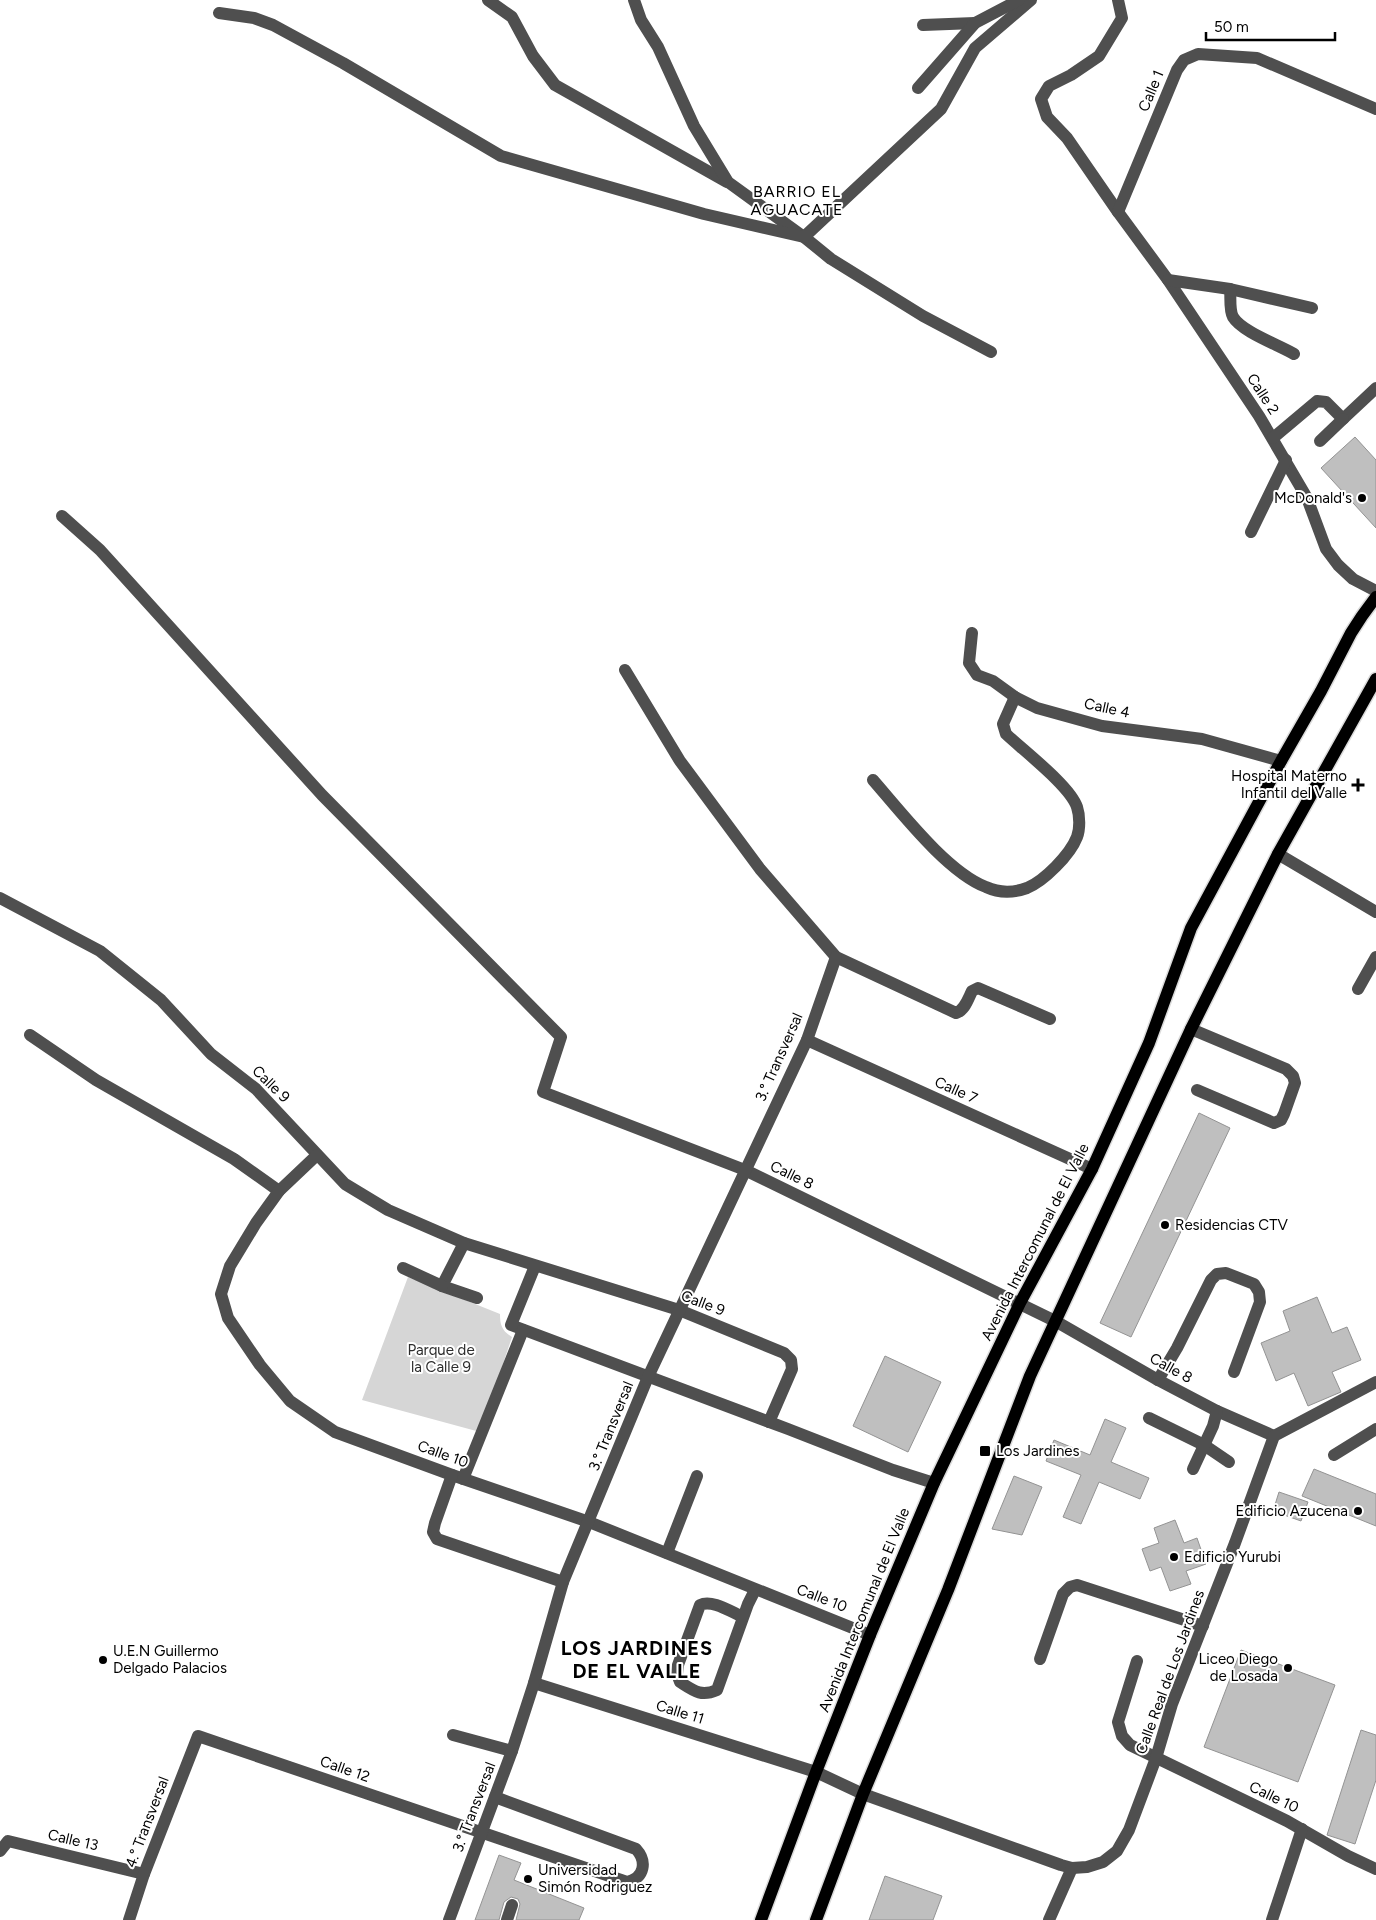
<svg xmlns="http://www.w3.org/2000/svg" width="1376" height="1920" font-family="Figtree,sans-serif">
<style>
.green{fill:#d6d6d6}
.building{fill:#bfbfbf;stroke:#939393}
.lines{fill:none;stroke-linecap:round;stroke-linejoin:round}
.major-casing{stroke:#dbdbdb;stroke-width:15}
.minor{stroke:#4f4f4f;stroke-width:12}
.major{stroke:#000;stroke-width:12}
.poi-dot{fill:#000;stroke:#fff;stroke-width:2}
.labels{text-anchor:middle;stroke-width:4;stroke-linejoin:round;paint-order:stroke}
.street-label{font-size:15px;fill:#000;stroke:#fff}
.poi-label{font-size:15px;fill:#000;stroke:#fff;text-anchor:start}
.park-label{font-size:15px;fill:#2d2d2d;stroke:#fff}
.neighbourhood-label{font-size:16px;letter-spacing:1px;fill:#000;stroke:#fff}
.district-label{font-size:20px;font-weight:bold;letter-spacing:1px;fill:#000;stroke:#fff}
</style>
<rect width="100%" height="100%" fill="#fff"/>
<!-- green -->
<path class="green" d="M408,1277L500,1314C500,1325 502,1331 512,1337L480,1432L362,1400Z"/>
<!-- building -->
<g class="building">
<path d="M1355,437L1376,460V528L1321,468Z"/>
<path d="M1199,1113L1230,1128L1131,1337L1100,1323Z"/>
<path d="M1317,1297L1332,1333L1347,1327L1361,1360L1332,1372L1341,1392L1308,1406L1294,1373L1276,1381L1261,1343L1290,1331L1283,1311Z"/>
<path d="M885,1356L941,1382L908,1452L853,1426Z"/>
<path d="M1105,1419L1126,1428L1111,1462L1149,1478L1140,1499L1099,1482L1081,1524L1063,1517L1081,1475L1046,1461L1054,1440L1090,1455Z"/>
<path d="M1314,1469L1376,1494V1526L1302,1496Z"/>
<path d="M1014,1476L1042,1487L1022,1535L992,1529Z"/>
<path d="M1279,1492L1308,1502L1301,1521L1273,1511Z"/>
<path d="M1175,1520L1184,1543L1197,1538L1206,1564L1186,1571L1191,1584L1170,1591L1161,1567L1150,1571L1142,1549L1159,1543L1154,1528Z"/>
<path d="M1241,1650L1335,1685L1298,1782L1204,1747Z"/>
<path d="M1361,1730L1376,1735V1780L1355,1844L1327,1835Z"/>
<path d="M499,1855L521,1863L514,1880L584,1908L579,1920H516L520,1904L518,1899L511,1897L504,1902L499,1920H475Z"/>
<path d="M885,1876L942,1896L933,1920H869Z"/>
</g>
<g class="lines">
<!-- major casing -->
<g class="major-casing">
<g id="major">
<path d="M761,1920L816,1772L870,1635L934,1483L1020,1303L1092,1169L1149,1043L1191,928L1281,761L1321,691L1351,633L1362,616L1376,597"/>
<path d="M816,1920L863,1794L948,1590L1030,1376L1191,1029L1278,854L1376,679"/>
</g>
</g>
<!-- minor -->
<g class="minor">
<path d="M488,0L512,17L533,56L555,85L727,182"/>
<path d="M634,0L641,20L658,47L694,126L728,182L804,237L831,259L923,316L991,352"/>
<path d="M1118,0L1122,18L1099,56L1071,75L1049,86L1041,99L1047,117L1067,138L1118,212L1168,280L1259,416L1307,498L1326,549L1338,565L1353,579L1376,591"/>
<path d="M219,13L254,18L273,25L343,63L501,156L704,214L804,237L941,109L975,48L1031,0"/>
<path d="M923,25L975,23"/>
<path d="M918,88L975,23L1019,0"/>
<path d="M1118,212L1177,70L1184,60L1198,54L1257,58L1376,109"/>
<path d="M1168,280L1230,289L1312,308"/>
<path d="M1230,289C1231,297 1229,310 1233,317C1242,332 1279,345 1294,354"/>
<path d="M1273,438L1317,401L1326,402L1343,419L1376,388"/>
<path d="M1320,441L1343,419"/>
<path d="M62,516L100,550L322,795L561,1037L543,1092L745,1170L1057,1322L1158,1380L1217,1411L1274,1436"/>
<path d="M1251,532L1286,460"/>
<path d="M972,633L969,663L977,675L993,681L1015,697L1037,708L1102,726L1202,739L1281,761"/>
<path d="M625,670L680,761L760,869L836,957L956,1013C965,1010 968,999 972,991L978,988L1050,1019"/>
<path d="M873,780C901,812 947,872 986,887C999,893 1013,893 1027,888C1044,881 1070,855 1077,837C1080,829 1080,816 1077,807C1070,786 1024,751 1006,734L1003,724L1015,697"/>
<path d="M1278,854L1376,912"/>
<path d="M0,898L100,951L161,1000L211,1054L256,1089L345,1184L388,1210L464,1243L679,1310L784,1353L791,1360L792,1369L769,1422"/>
<path d="M1358,989L1376,957"/>
<path d="M1191,1029L1286,1069L1293,1076L1295,1083L1284,1114L1281,1120L1274,1123L1197,1090"/>
<path d="M30,1035L96,1080L234,1159L279,1191"/>
<path d="M807,1040L1092,1169"/>
<path d="M317,1155L279,1191L256,1223L230,1266L221,1294L228,1318L260,1365L290,1401L335,1432L452,1475L589,1522L870,1635"/>
<path d="M464,1243L442,1286L477,1298"/>
<path d="M535,1266L511,1325L788,1429L893,1470L934,1483"/>
<path d="M403,1268L442,1286"/>
<path d="M1158,1380L1177,1348L1211,1280L1217,1274L1226,1273L1254,1284L1259,1292L1260,1302L1234,1372"/>
<path d="M1149,1418L1204,1445L1229,1462"/>
<path d="M1334,1455L1376,1429"/>
<path d="M1193,1469L1213,1426L1217,1411"/>
<path d="M452,1475L435,1523L433,1532L437,1539L563,1582"/>
<path d="M463,1479L523,1330"/>
<path d="M667,1553L697,1476"/>
<path d="M743,1617C731,1612 712,1599 700,1605L678,1665L677,1674L680,1682C694,1691 701,1697 717,1690L748,1604L755,1590"/>
<path d="M1040,1659L1063,1594L1070,1587L1077,1585L1203,1626"/>
<path d="M1137,1661L1118,1722L1122,1736L1130,1745L1287,1821L1348,1856L1376,1869"/>
<path d="M534,1683L816,1772L863,1794L1061,1865L1072,1868L1087,1867L1103,1862L1117,1851L1129,1830L1156,1758L1172,1704L1235,1543L1274,1436L1376,1382"/>
<path d="M453,1735L512,1751"/>
<path d="M0,1851L8,1841L144,1874"/>
<path d="M129,1920L144,1874L198,1736L627,1882C645,1878 647,1861 636,1849L495,1797"/>
<path d="M449,1920L512,1751L534,1683L563,1582L648,1377L807,1040L836,957"/>
<path d="M507,1920L512,1905"/>
<path d="M1049,1920L1072,1868"/>
<path d="M1272,1920L1302,1829"/>
</g>
<!-- major -->
<use href="#major" class="major"/>
</g>
<!-- markers -->
<g class="poi-dot">
<circle cx="1362" cy="498" r="5"/>
<path d="M1355.5 777.5h5v5h5v5h-5v5h-5v-5h-5v-5h5z"/>
<circle cx="1165" cy="1225" r="5"/>
<rect x="979" y="1445" width="12" height="12" rx="2.5"/>
<circle cx="1358" cy="1511" r="5"/>
<circle cx="1174" cy="1557" r="5"/>
<circle cx="103" cy="1660" r="5"/>
<circle cx="1288" cy="1668" r="5"/>
<circle cx="528" cy="1879" r="5"/>
</g>
<g class="labels">
<!-- street labels -->
<g class="street-label">
<text transform="translate(1151 91) rotate(-67)" y="5">Calle 1</text>
<text transform="translate(1263 394) rotate(57)" y="5">Calle 2</text>
<text transform="translate(1107 708) rotate(12)" y="5">Calle 4</text>
<text transform="translate(779 1057) rotate(-66)" y="5">3.° Transversal</text>
<text transform="translate(271 1084) rotate(44)" y="5">Calle 9</text>
<text transform="translate(956 1090) rotate(24)" y="5">Calle 7</text>
<text transform="translate(792 1175) rotate(26)" y="5">Calle 8</text>
<text transform="translate(1035 1242) rotate(-63)" y="5">Avenida Intercomunal de El Valle</text>
<text transform="translate(703 1303) rotate(21)" y="5">Calle 9</text>
<text transform="translate(1171 1368) rotate(29)" y="5">Calle 8</text>
<text transform="translate(611 1426) rotate(-68)" y="5">3.° Transversal</text>
<text transform="translate(443 1454) rotate(20)" y="5">Calle 10</text>
<text transform="translate(822 1598) rotate(21)" y="5">Calle 10</text>
<text transform="translate(864 1610) rotate(-68)" y="5">Avenida Intercomunal de El Valle</text>
<text transform="translate(1170 1672) rotate(-70)" y="5">Calle Real de Los Jardines</text>
<text transform="translate(680 1712) rotate(17)" y="5">Calle 11</text>
<text transform="translate(345 1769) rotate(19)" y="5">Calle 12</text>
<text transform="translate(1274 1797) rotate(26)" y="5">Calle 10</text>
<text transform="translate(474 1807) rotate(-69)" y="5">3.° Transversal</text>
<text transform="translate(147 1822) rotate(-69)" y="5">4.° Transversal</text>
<text transform="translate(73 1840) rotate(13)" y="5">Calle 13</text>
</g>
<!-- poi labels -->
<g class="poi-label">
<text x="1352" y="503" text-anchor="end">McDonald's</text>
<text x="1347" y="781" text-anchor="end">Hospital Materno<tspan x="1347" dy="17">Infantil del Valle</tspan></text>
<text x="1175" y="1230">Residencias CTV</text>
<text x="996" y="1456">Los Jardines</text>
<text x="1348" y="1516" text-anchor="end">Edificio Azucena</text>
<text x="1184" y="1562">Edificio Yurubi</text>
<text x="113" y="1656">U.E.N Guillermo<tspan x="113" dy="17">Delgado Palacios</tspan></text>
<text x="1278" y="1664" text-anchor="end">Liceo Diego<tspan x="1278" dy="17">de Losada</tspan></text>
<text x="538" y="1875">Universidad<tspan x="538" dy="17">Simón Rodriguez</tspan></text>
</g>
<!-- park labels -->
<g class="park-label">
<text x="441" y="1355">Parque de<tspan x="441" dy="17">la Calle 9</tspan></text>
</g>
<!-- neighbourhood labels -->
<g class="neighbourhood-label">
<text x="797" y="197">BARRIO EL<tspan x="797" dy="18">AGUACATE</tspan></text>
</g>
<!-- district labels -->
<g class="district-label">
<text x="637" y="1655">LOS JARDINES<tspan x="637" dy="23">DE EL VALLE</tspan></text>
</g>
</g>
<!-- scale -->
<path d="M1206 32v8h129v-8" fill="none" stroke="#000000" stroke-width="2.5"/>
<text x="1214" y="32" font-size="15" fill="#000000" stroke="#ffffff" stroke-width="4" paint-order="stroke">50 m</text>
</svg>
